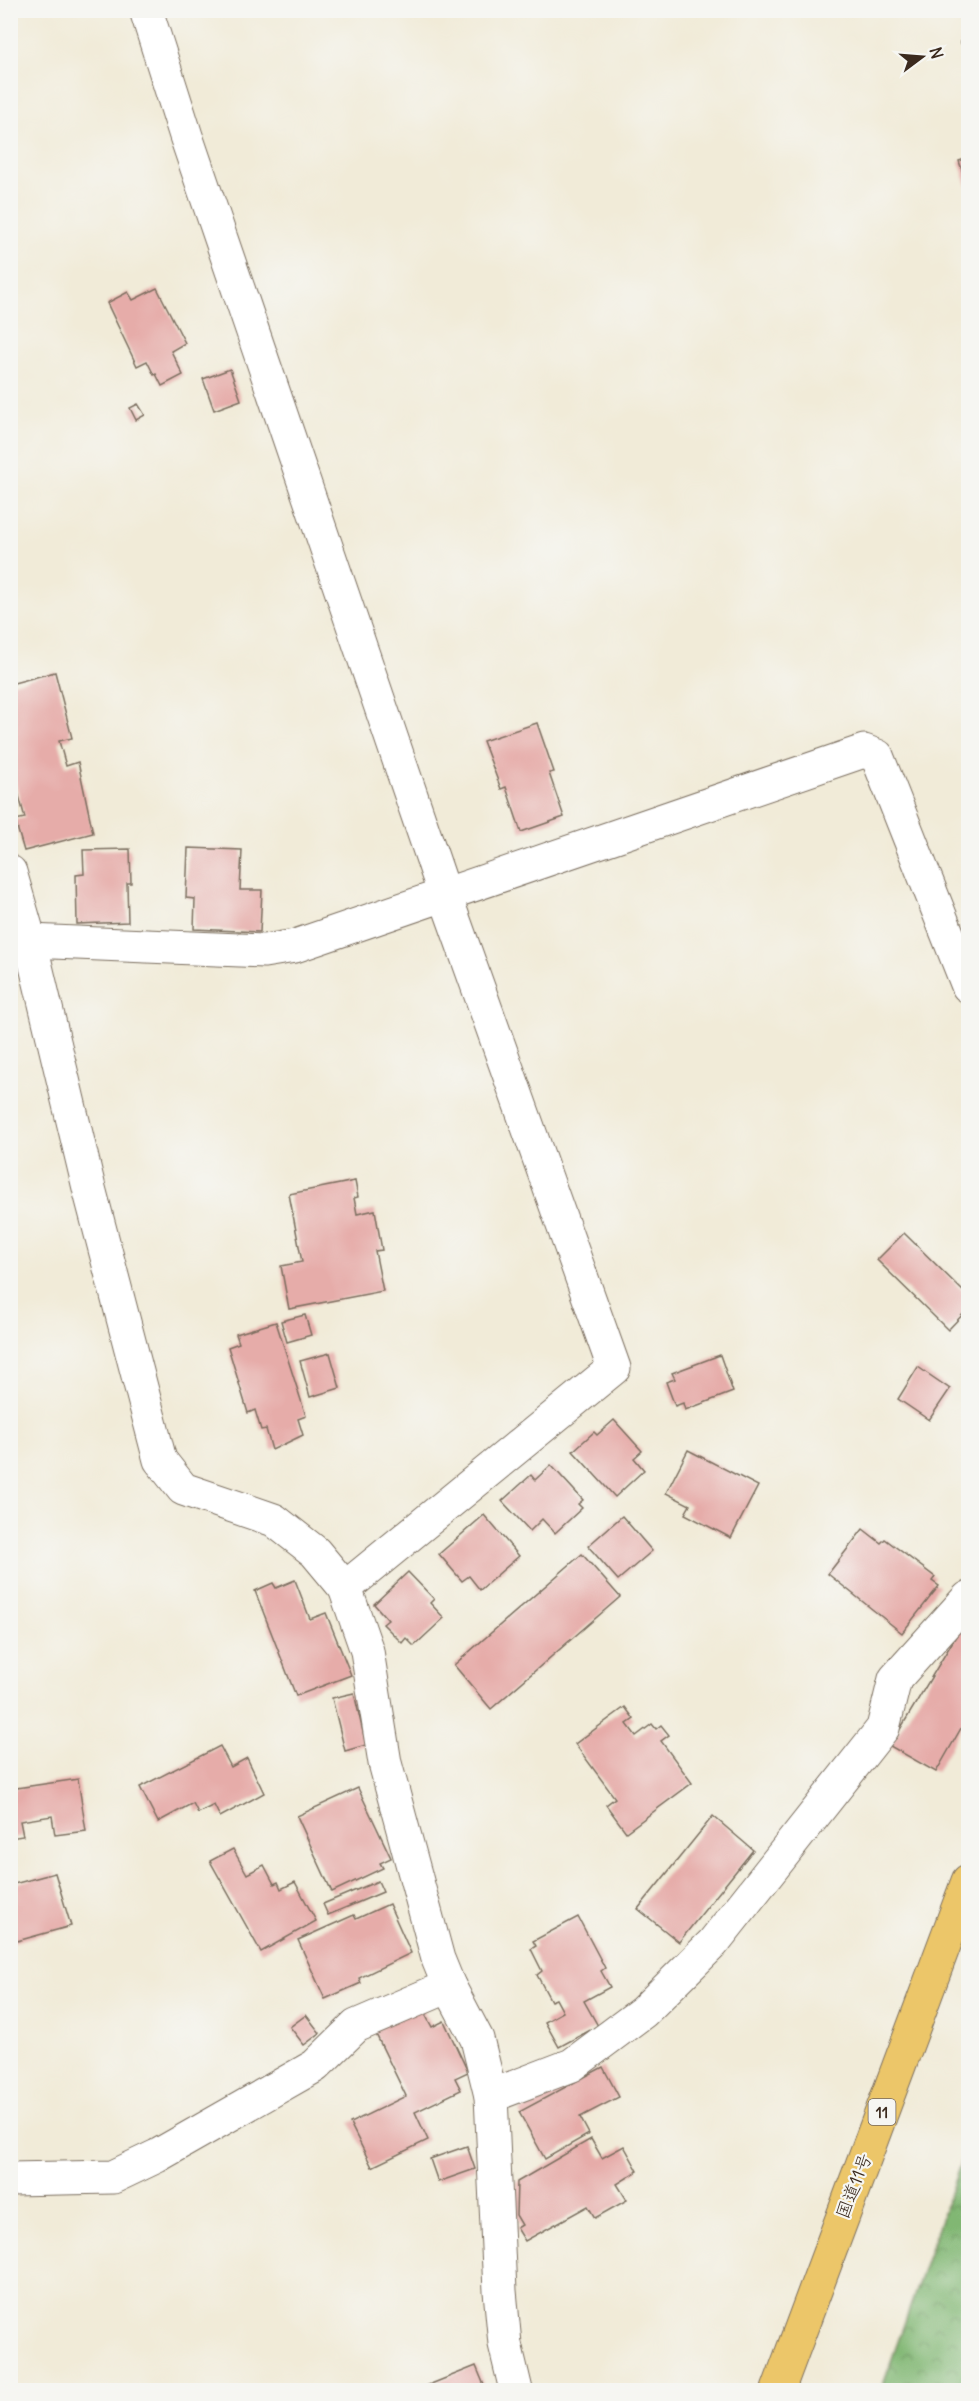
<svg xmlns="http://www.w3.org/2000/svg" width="979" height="2401" font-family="Delius,'Klee One',sans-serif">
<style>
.forest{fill:url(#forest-crowns);stroke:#5e7048;stroke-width:1.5}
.building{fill:#e6aca9}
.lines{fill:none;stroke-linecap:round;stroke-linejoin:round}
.minor-casing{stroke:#7b6e5f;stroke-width:35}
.trunk-casing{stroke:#7b6e5f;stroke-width:35}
.minor{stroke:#fff;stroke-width:33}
.trunk{stroke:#ecc669;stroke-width:33}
.labels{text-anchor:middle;stroke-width:4.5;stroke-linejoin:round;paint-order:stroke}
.shield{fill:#f6f6f2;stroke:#73675e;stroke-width:1.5}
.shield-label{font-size:16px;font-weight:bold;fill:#3b2a1e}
.street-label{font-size:18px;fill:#3b2a1e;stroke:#f6f6f2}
</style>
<defs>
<pattern id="forest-crowns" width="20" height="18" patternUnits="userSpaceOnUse" patternTransform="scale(1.5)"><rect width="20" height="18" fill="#81b773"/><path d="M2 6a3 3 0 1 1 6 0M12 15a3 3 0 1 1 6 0" fill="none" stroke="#6b955e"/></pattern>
</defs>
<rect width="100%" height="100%" fill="#f6f6f2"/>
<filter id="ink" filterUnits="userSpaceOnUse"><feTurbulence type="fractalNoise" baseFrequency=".0167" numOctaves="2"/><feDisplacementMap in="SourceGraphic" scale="12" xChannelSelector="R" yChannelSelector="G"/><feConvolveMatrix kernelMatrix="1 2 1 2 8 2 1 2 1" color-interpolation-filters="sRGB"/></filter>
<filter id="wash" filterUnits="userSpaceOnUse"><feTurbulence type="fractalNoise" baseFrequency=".008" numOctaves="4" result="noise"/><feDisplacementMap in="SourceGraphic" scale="24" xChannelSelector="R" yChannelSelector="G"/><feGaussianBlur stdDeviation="1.35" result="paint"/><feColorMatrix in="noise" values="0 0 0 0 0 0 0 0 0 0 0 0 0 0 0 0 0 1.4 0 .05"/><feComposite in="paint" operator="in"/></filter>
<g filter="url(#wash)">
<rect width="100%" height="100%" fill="#f1ebd8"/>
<!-- forest -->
<path class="forest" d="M968,2140V2390H881L957,2173Z"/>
<g id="blocks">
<!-- building -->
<g class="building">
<path d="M968,36V55L960,42Z"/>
<path d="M968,158V188L959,161Z"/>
<path d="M157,288L185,343L171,351L183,375L162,386L156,374L154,375L147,361L137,366L107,303L128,292L133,300Z"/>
<path d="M230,369L241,400L214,410L203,379Z"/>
<path d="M138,404L145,415L136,420L130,408Z"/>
<path d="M55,672L72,738L59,741L66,766L78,762L93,833L24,851L15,820L25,818L10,763V747H13L10,739V684Z"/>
<path d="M537,723L554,772L549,773L564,817L521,832L506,787L501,789L483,741Z"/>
<path d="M188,848L242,850L240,890H262L260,932L194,929L195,899L186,898Z"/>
<path d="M130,849L131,883H127L128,922L77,924L76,875L84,874L83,850Z"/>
<path d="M355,1181L358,1197L354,1198L357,1214L375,1210L382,1250L375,1251L383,1291L289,1309L281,1266L302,1262L289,1194Z"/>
<path d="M904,1233L968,1296V1309L948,1330L877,1260Z"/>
<path d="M305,1315L311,1335L287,1342L281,1321Z"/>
<path d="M276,1322L306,1416L298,1419L303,1435L272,1450L266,1429L261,1430L255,1410L248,1413L228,1347L239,1343L236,1334Z"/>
<path d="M330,1353L340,1388L310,1397L300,1361Z"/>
<path d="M720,1355L733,1392L685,1410L683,1403L675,1406L666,1382L675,1379L672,1373Z"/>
<path d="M918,1367L950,1389L929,1420L898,1399Z"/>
<path d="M614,1420L642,1451L634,1458L644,1470L615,1497L573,1451L594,1432L597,1435Z"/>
<path d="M688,1450L758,1486L731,1538L685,1514L690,1505L666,1493Z"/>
<path d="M551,1465L583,1500L578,1504L582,1508L555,1533L542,1519L530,1531L502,1501L531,1475L535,1480Z"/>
<path d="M484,1515L519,1556L480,1590L469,1576L462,1581L439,1554Z"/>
<path d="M622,1516L652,1551L618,1580L588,1546Z"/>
<path d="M863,1529L881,1543L885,1539L935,1577L932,1581L939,1586L902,1633L828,1574Z"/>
<path d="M582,1554L620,1597L491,1709L454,1665Z"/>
<path d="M408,1572L434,1599L430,1603L444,1618L414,1646L406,1638L402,1643L383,1624L388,1620L374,1604Z"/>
<path d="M295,1580L310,1619L326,1613L351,1675L296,1696L255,1591L273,1583L276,1588Z"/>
<path d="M968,1616V1716L936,1772L890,1746Z"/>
<path d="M354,1693L366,1745L345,1751L332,1698Z"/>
<path d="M625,1707L634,1719L627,1724L636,1736L652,1724L656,1729L661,1725L669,1735L661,1741L692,1783L626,1832L606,1805L615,1798L575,1744Z"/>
<path d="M220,1746L231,1767L247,1758L264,1793L220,1817L214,1805L198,1813L193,1803L158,1822L140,1787Z"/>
<path d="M78,1779L86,1831L55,1835L52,1816L20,1821L23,1836L10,1838V1789Z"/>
<path d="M358,1788L391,1858L380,1863L383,1868L332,1892L297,1816Z"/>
<path d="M713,1816L753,1850L679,1942L638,1909Z"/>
<path d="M233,1849L247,1874L264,1865L274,1884L278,1882L281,1889L295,1882L316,1921L261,1952L210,1861Z"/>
<path d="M55,1873L71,1926L10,1943V1885Z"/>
<path d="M378,1881L383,1892L328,1915L323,1904Z"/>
<path d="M389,1904L411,1953L359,1978L361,1983L325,1999L298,1940L354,1915L356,1919Z"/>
<path d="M578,1917L605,1968L601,1971L610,1987L584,2001L598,2026L559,2047L545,2022L563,2012L556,1999L551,2001L537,1975L542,1971L531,1949L536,1946L533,1941Z"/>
<path d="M420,2005L432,2027L444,2021L468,2072L455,2078L461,2090L415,2112L428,2140L372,2167L350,2123L406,2096L373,2028Z"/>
<path d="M306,2015L320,2033L304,2045L290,2027Z"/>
<path d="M603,2067L619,2097L580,2117L589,2134L545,2159L519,2112Z"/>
<path d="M591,2139L602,2158L624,2146L638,2171L617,2184L627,2200L595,2218L588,2206L525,2241L517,2228L522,2225L516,2215L517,2182Z"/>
<path d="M467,2146L475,2169L438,2182L430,2159Z"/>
<path d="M476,2366L486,2390H416Z"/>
</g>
</g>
</g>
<g filter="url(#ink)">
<use href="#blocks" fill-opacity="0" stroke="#7b6e5f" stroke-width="1.5"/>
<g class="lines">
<!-- minor casing -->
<g class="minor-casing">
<g id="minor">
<path d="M146,10L186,136L445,895L614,1368L345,1588"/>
<path d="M10,872L30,941L89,1188L160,1460L183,1489L274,1520L315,1552L345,1588L367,1651L385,1763L438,1959L449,1986L477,2039L491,2096L500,2291L505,2344L516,2390"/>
<path d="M30,941L264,951L295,946L864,751L877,756L968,986"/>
<path d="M491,2096L572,2065L643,2012L713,1943L883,1728L895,1679L968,1598"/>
<path d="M10,2179L113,2177L157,2156L315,2066L356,2026L449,1986"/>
</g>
</g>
<!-- trunk casing -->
<g class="trunk-casing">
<path id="trunk" d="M778,2390L968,1881"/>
</g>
<!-- minor -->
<use href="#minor" class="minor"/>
<!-- trunk -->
<use href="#trunk" class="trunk"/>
</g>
</g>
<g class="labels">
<!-- shield labels -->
<rect class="shield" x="868.5" y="2099" width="27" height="26" rx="4.5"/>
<g class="shield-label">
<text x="882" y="2118">11</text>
</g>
<!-- street labels -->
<g class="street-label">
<text transform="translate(854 2186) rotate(-69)" y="6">国道11号</text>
</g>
</g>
<!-- margin -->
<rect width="979" height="2401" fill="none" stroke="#f6f6f2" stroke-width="36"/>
<!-- north arrow -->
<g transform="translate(922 57) rotate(74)" stroke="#f6f6f2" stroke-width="4.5" paint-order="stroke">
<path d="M0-4.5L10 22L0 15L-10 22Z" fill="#3b2a1e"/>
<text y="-9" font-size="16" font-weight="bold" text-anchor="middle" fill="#3b2a1e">N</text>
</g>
</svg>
